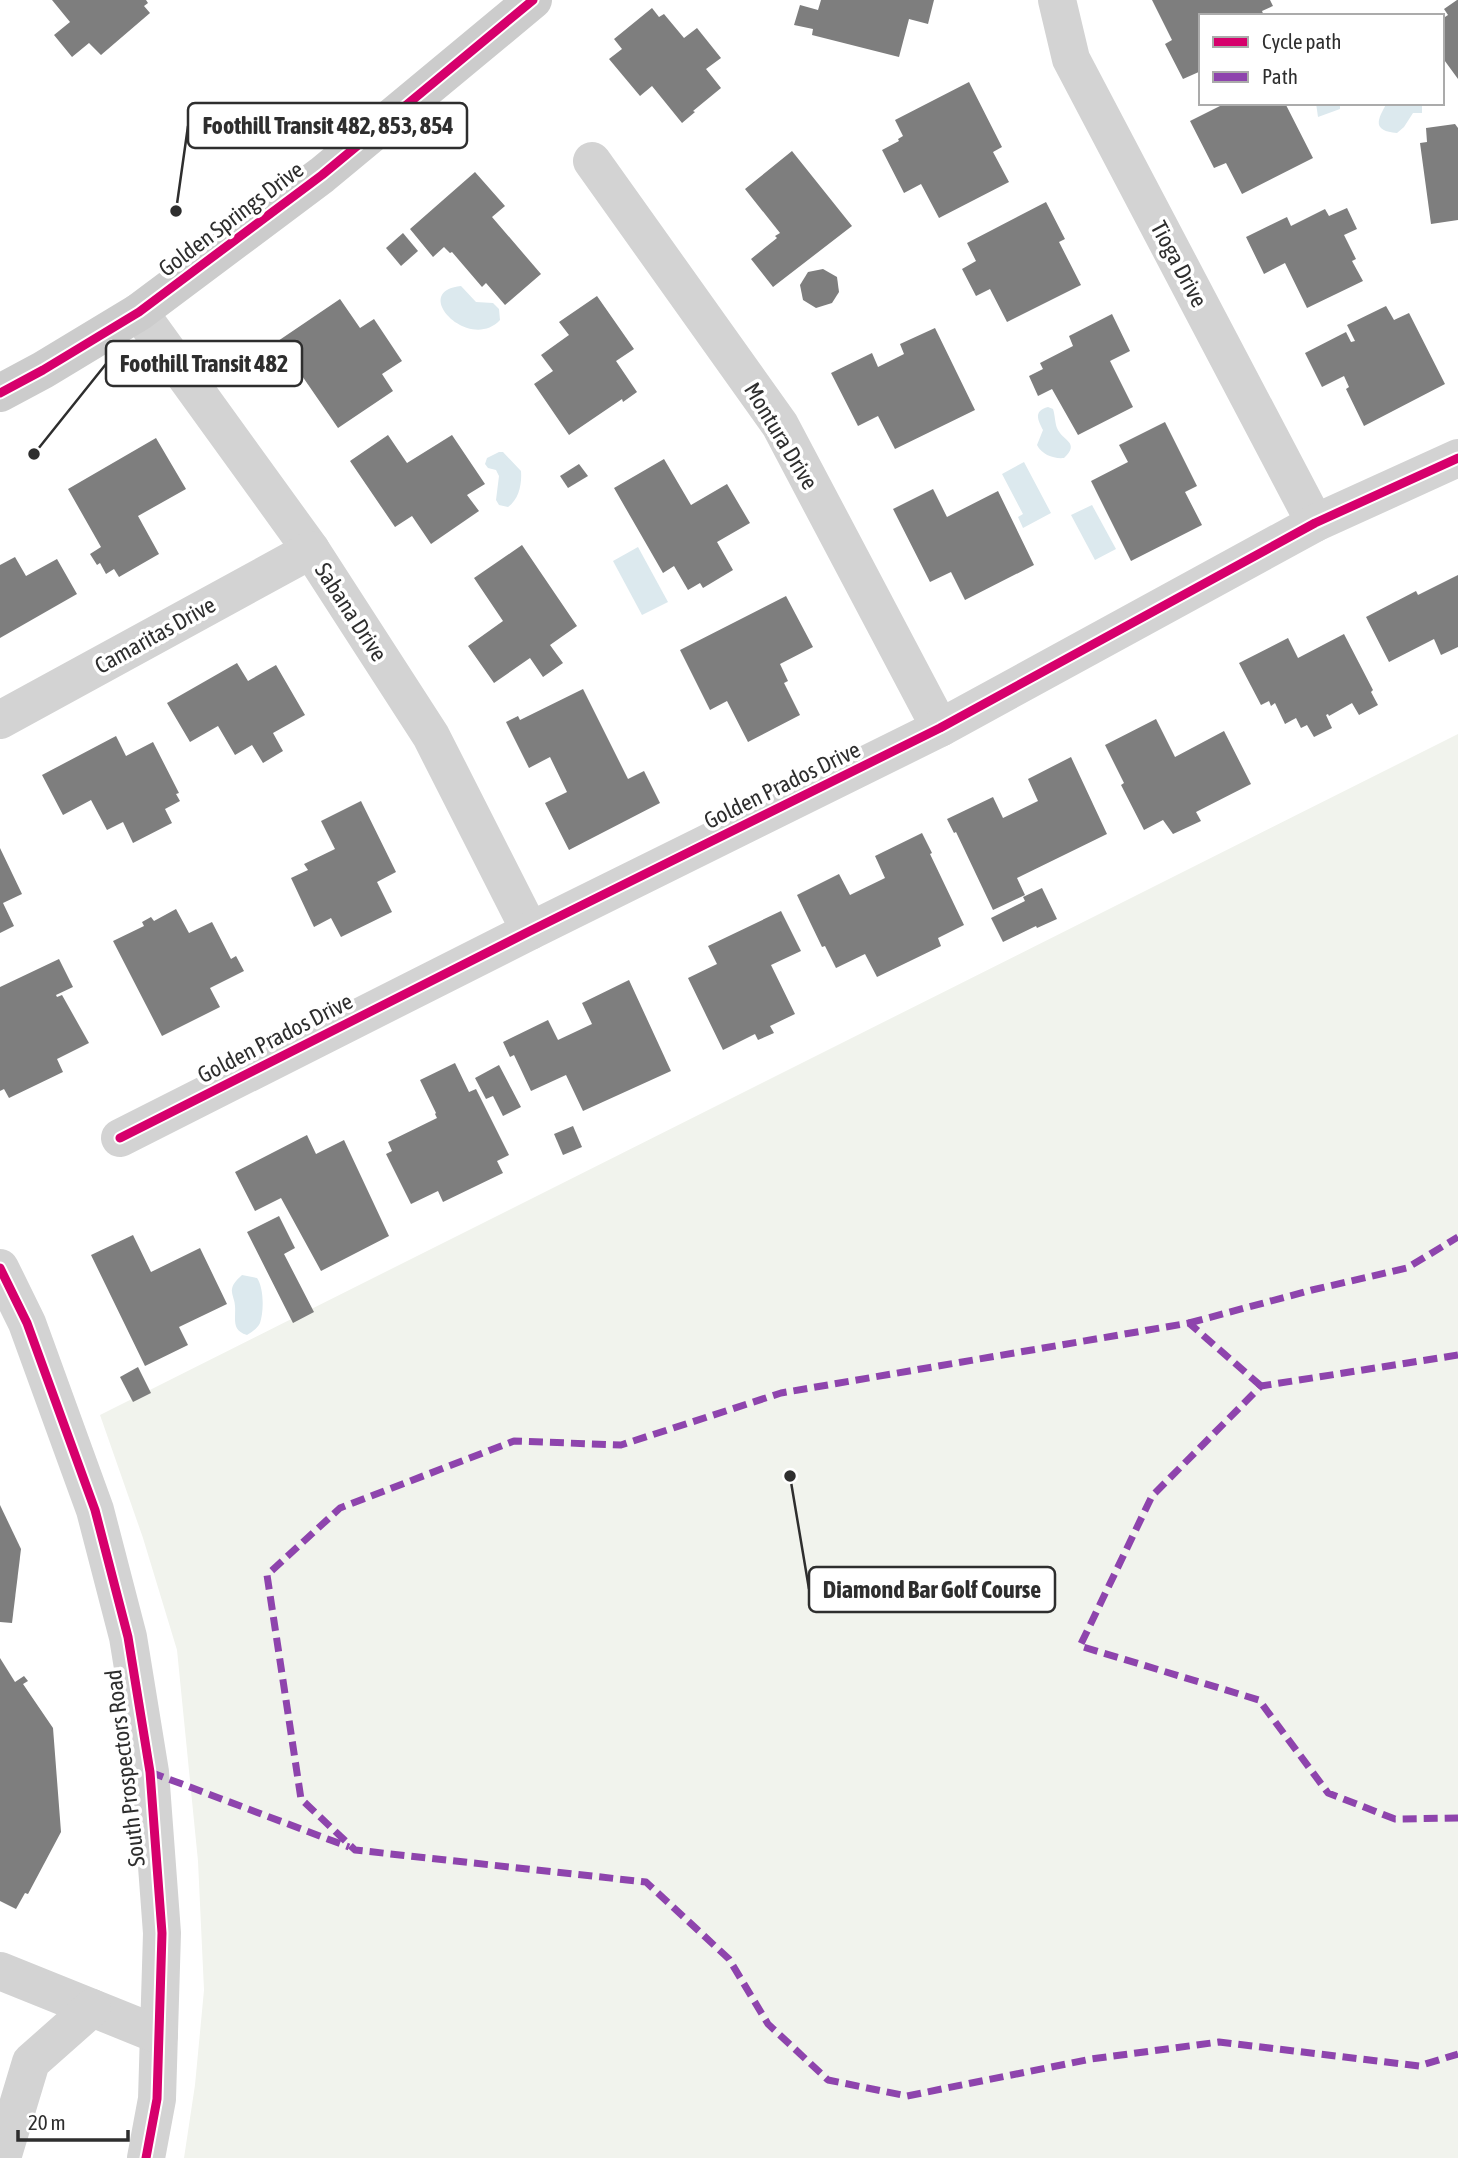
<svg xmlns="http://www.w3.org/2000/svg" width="1458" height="2158" font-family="'Asap Condensed',sans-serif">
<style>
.green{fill:#f1f3ed}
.water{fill:#dce9ee}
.building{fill:#7e7e7e}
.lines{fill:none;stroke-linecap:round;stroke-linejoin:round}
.minor{stroke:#d3d3d3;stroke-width:38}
.secondary{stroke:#ccc;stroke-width:38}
.quiet{stroke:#8e44ad;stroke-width:7;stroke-dasharray:14 7;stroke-linecap:butt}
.cycleway-casing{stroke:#fff;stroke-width:13}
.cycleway{stroke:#d6006c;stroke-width:9}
.labels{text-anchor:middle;stroke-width:7;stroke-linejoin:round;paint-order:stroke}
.street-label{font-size:23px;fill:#2e2e2e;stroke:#fff}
.leader{fill:none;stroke:#2e2e2e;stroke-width:2.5}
.callout-dot{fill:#2e2e2e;stroke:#fff;stroke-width:2.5}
.callout{fill:#fff;stroke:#2e2e2e;stroke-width:2.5}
.callout-label{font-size:24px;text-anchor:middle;font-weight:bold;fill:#2e2e2e}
</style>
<rect width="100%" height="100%" fill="#fff"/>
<!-- green -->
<path class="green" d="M1458,734V2158H184L195,2085L204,1990L198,1861L177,1650L143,1538L100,1415Z"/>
<!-- water -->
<g class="water">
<path d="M1316,103H1340V109L1318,117Z"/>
<path d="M1387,103H1422V113H1413L1404,127L1397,133C1372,131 1377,120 1387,103Z"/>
<path d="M461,286L476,302L493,303L499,309L500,320C469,353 409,291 461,286Z"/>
<path d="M1048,407L1053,409C1055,415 1055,423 1057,428C1062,441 1081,442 1064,458C1054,459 1042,455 1037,445L1043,430C1038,420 1033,411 1048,407Z"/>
<path d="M499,452H503L521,471C522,484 519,499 508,507L499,505L496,500L499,476L496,470L488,468L485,464L487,458Z"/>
<path d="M1024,462L1051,513L1023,528L1018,517L1023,514L1002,474Z"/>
<path d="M1092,505L1116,549L1095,560L1071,515Z"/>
<path d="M638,547L668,602L642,615L613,561Z"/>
<path d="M242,1275L257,1278C264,1288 264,1311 260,1323C257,1329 252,1332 247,1335C231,1330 236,1319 235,1306C235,1300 231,1294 232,1289C233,1283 238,1279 242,1275Z"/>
</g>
<!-- building -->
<g class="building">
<path d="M52,0H146L148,3L144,6L150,13L101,55L89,43L72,57L54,35L70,22Z"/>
<path d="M821,0H934L928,24L909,19L899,57L812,35L813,29L794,25L800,5L818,10Z"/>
<path d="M1152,0H1270L1273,6L1262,11L1264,16H1201V71L1183,79L1165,44L1172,40Z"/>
<path d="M1457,0H1458V79L1442,57V19L1448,15L1444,9Z"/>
<path d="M652,8L659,17L664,14L684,38L697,28L721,58L706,69L721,88L693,111L695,112L682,123L652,86L640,96L609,59L622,49L614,39Z"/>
<path d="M969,82L1002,147L993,152L1009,182L939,218L921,184L904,193L882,150L899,141L898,139L903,136L895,120Z"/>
<path d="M1226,103H1285L1313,158L1242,194L1226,163L1214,168L1190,121Z"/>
<path d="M1455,124L1458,128V220L1431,224L1420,143L1427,142L1426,128Z"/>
<path d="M792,151L852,226L773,287L751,259L777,238L775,236L780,233L745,189Z"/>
<path d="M475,172L505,206L492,217L541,274L505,305L486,283L482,287L452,252L450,253L444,247L433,257L410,229Z"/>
<path d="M1046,202L1065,239L1059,242L1081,285L1007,322L990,289L976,296L962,269L976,261L967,243Z"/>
<path d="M1347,208L1357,229L1344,235L1356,259L1352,261L1363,281L1307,308L1285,263L1264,274L1246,237L1287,217L1291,226L1325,209L1329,216Z"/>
<path d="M403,233L418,251L401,266L386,248Z"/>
<path d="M823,269L837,277L839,292L832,303L816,308L803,300L800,285L808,272Z"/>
<path d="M597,296L634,349L616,361L637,392L623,402L622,399L569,435L534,384L553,371L541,355L569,335L559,322Z"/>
<path d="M340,299L360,328L374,319L402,361L382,374L393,391L338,428L278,341Z"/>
<path d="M1386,306L1394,320L1409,313L1445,384L1364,426L1346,389L1349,387L1344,376L1322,387L1305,353L1346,332L1351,342L1355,341L1347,325Z"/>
<path d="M1112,314L1130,351L1110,361L1133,407L1078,435L1052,389L1038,396L1029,376L1043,369L1040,363L1073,346L1069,336Z"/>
<path d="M935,328L975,410L895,449L878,416L858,426L831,373L872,353L878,367L904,354L900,344Z"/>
<path d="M1165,422L1197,486L1185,492L1202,525L1131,561L1091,481L1128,462L1119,445Z"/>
<path d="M388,435L407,463L452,435L485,484L467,495L479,511L431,544L412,516L395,527L350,461Z"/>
<path d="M156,438L186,489L138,516L159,554L119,577L114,569L106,574L100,563L97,565L90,554L101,547L68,489Z"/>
<path d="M664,459L691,505L727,484L750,523L717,542L733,570L703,588L700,583L688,590L674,566L663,573L614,488Z"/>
<path d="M579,464L588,476L568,488L560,476Z"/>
<path d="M933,489L947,517L998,491L1034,565L965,600L951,572L930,582L893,509Z"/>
<path d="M522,545L577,626L550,645L563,663L543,677L530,658L494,683L468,646L503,621L474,578Z"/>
<path d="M15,557L26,576L57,559L77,594L0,638V565Z"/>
<path d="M1458,575V647L1441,655L1434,639L1389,662L1366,617L1416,591L1418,595Z"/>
<path d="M786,596L813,647L780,664L788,681L784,683L800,715L748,742L727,701L710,710L680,650Z"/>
<path d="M1344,634L1373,690L1371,692L1378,705L1359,715L1352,703L1329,716L1328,714L1326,715L1332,728L1314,737L1307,725L1301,728L1296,718L1285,724L1275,703L1271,706L1269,701L1261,705L1239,663L1288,638L1298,658Z"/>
<path d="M237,663L248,681L276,665L305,715L273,733L283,751L263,763L252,745L235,755L218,726L190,742L167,703Z"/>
<path d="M583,689L628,779L644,771L660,803L569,850L545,803L567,792L550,757L529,768L506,722L518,716L520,720Z"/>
<path d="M1156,719L1175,757L1224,731L1251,784L1196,812L1201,821L1173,834L1163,820L1144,830L1121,785L1124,783L1105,745Z"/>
<path d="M116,736L126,756L153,742L179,793L176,794L180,801L165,809L172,823L133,843L123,822L107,830L91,800L63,815L42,775Z"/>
<path d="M1071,757L1107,834L1017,878L1025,895L993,910L956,832L954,833L947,819L993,797L1003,818L1038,801L1028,779Z"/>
<path d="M361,801L396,872L377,882L392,912L341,937L331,918L314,927L291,878L308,870L304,864L335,849L321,821Z"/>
<path d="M922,833L932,853L930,854L964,925L938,938L941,946L877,977L865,954L836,968L825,946L822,947L797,895L839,874L850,895L885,878L875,856Z"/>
<path d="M0,848L22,894L3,903L14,926L0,933Z"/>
<path d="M1042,888L1057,919L1037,928L1036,926L1003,942L991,918L1025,901L1023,897Z"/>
<path d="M176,909L189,933L212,922L231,959L236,956L244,971L210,988L220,1007L162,1036L113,941L144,926L142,922L151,917L154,921Z"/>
<path d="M781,911L801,951L771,965L795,1014L770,1026L774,1033L758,1040L755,1034L723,1050L688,978L717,964L708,946Z"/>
<path d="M59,959L73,987L56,995L57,997L62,995L89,1043L57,1059L63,1072L9,1098L4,1089L0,1091V987Z"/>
<path d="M629,980L671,1071L583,1111L566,1075L531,1091L514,1055L510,1057L503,1042L548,1020L558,1040L592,1024L582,1003Z"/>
<path d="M455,1063L469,1092L476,1089L509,1155L497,1161L503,1173L443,1202L438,1191L411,1204L386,1154L392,1151L388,1142L437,1118L435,1114L436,1113L420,1080Z"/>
<path d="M499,1065L521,1107L503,1116L493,1096L486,1099L475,1078Z"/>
<path d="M573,1126L582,1147L563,1155L554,1134Z"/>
<path d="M307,1135L316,1154L344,1140L389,1236L321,1271L281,1198L255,1211L235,1172Z"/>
<path d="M279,1216L295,1248L284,1254L314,1312L293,1323L247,1232Z"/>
<path d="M133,1235L151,1272L200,1248L227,1304L179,1327L188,1345L145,1366L91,1255Z"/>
<path d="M138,1367L151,1393L133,1402L120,1377Z"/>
<path d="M0,1505L21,1549L12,1623L0,1622Z"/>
<path d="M0,1658L15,1682L24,1676L28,1681L23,1684L53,1728L61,1832L28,1894L25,1893L16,1909L0,1901Z"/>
</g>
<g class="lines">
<!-- minor -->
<g class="minor">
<path d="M1057,0L1071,59L1315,523"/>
<path d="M592,161L780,425L940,728"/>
<path d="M139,312L311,550L431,736L530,931"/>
<path d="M0,720L311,550"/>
<path d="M120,1138L530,931L940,728L1315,523L1458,458"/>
<path d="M0,1268L27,1323L95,1510L128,1637L150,1772L162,1933L157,2099L146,2158"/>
<path d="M0,1971L159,2035"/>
<path d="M2,2158L31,2062L92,2008"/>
</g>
<!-- secondary -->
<path class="secondary" d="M0,393L43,370L139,312L322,175L533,0"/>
<!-- quiet -->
<g class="quiet">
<path d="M1189,1323L1312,1290L1407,1268L1458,1237"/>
<path d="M1458,1355L1261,1386L1152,1496L1080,1646L1259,1700L1328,1793L1395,1819L1458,1818"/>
<path d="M1261,1386L1189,1323L781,1393L621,1445L514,1441L340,1508L267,1575L301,1799L355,1850L646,1882L729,1959L768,2024L828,2080L907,2096L1091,2059L1219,2042L1419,2066L1458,2054"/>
<path d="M150,1772L349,1847"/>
</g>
<!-- cycleway casing -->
<g class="cycleway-casing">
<g id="cycleway">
<path d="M0,393L43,370L139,312L322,175L533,0"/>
<path d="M120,1138L530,931L940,728L1315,523L1458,458"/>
<path d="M0,1268L27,1323L95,1510L128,1637L150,1772L162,1933L157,2099L146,2158"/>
</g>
</g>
<!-- cycleway -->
<use href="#cycleway" class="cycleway"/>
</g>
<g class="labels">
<!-- street labels -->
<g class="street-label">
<text transform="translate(231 219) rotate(-37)" y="8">Golden Springs Drive</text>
<text transform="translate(1179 264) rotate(62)" y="8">Tioga Drive</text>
<text transform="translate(781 436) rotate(59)" y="8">Montura Drive</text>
<text transform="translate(351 612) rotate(57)" y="8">Sabana Drive</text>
<text transform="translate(155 635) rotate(-29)" y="8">Camaritas Drive</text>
<text transform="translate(782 785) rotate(-26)" y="8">Golden Prados Drive</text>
<text transform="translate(275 1038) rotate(-27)" y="8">Golden Prados Drive</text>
<text transform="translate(125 1768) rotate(-97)" y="8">South Prospectors Road</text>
</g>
</g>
<!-- callouts -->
<path class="leader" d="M176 211L188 126M34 454L106 364M790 1476L809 1589"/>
<g class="callout-dot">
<circle cx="176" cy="211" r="7"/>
<circle cx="34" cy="454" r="7"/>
<circle cx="790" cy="1476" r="7"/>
</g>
<g class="callout">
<rect x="188" y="103" width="279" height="45" rx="7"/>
<rect x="106" y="341" width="196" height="45" rx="7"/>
<rect x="809" y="1567" width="246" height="45" rx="7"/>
</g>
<g class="callout-label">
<text x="328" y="134">Foothill Transit 482, 853, 854</text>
<text x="204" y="372">Foothill Transit 482</text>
<text x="932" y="1598">Diamond Bar Golf Course</text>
</g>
<!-- legend -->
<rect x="1199" y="14" width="245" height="91" fill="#ffffff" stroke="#ababab" stroke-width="2"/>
<rect x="1213" y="37" width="35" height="10" fill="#d6006c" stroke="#ababab" stroke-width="2"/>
<text x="1262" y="49" font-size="21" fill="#2e2e2e">Cycle path</text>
<rect x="1213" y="72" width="35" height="10" fill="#8e44ad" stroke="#ababab" stroke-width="2"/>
<text x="1262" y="84" font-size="21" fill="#2e2e2e">Path</text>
<!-- scale -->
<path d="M18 2130v10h110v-10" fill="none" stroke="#2e2e2e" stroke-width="3.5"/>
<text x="28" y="2130" font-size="21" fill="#2e2e2e" stroke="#ffffff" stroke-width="5" paint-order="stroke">20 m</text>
</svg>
